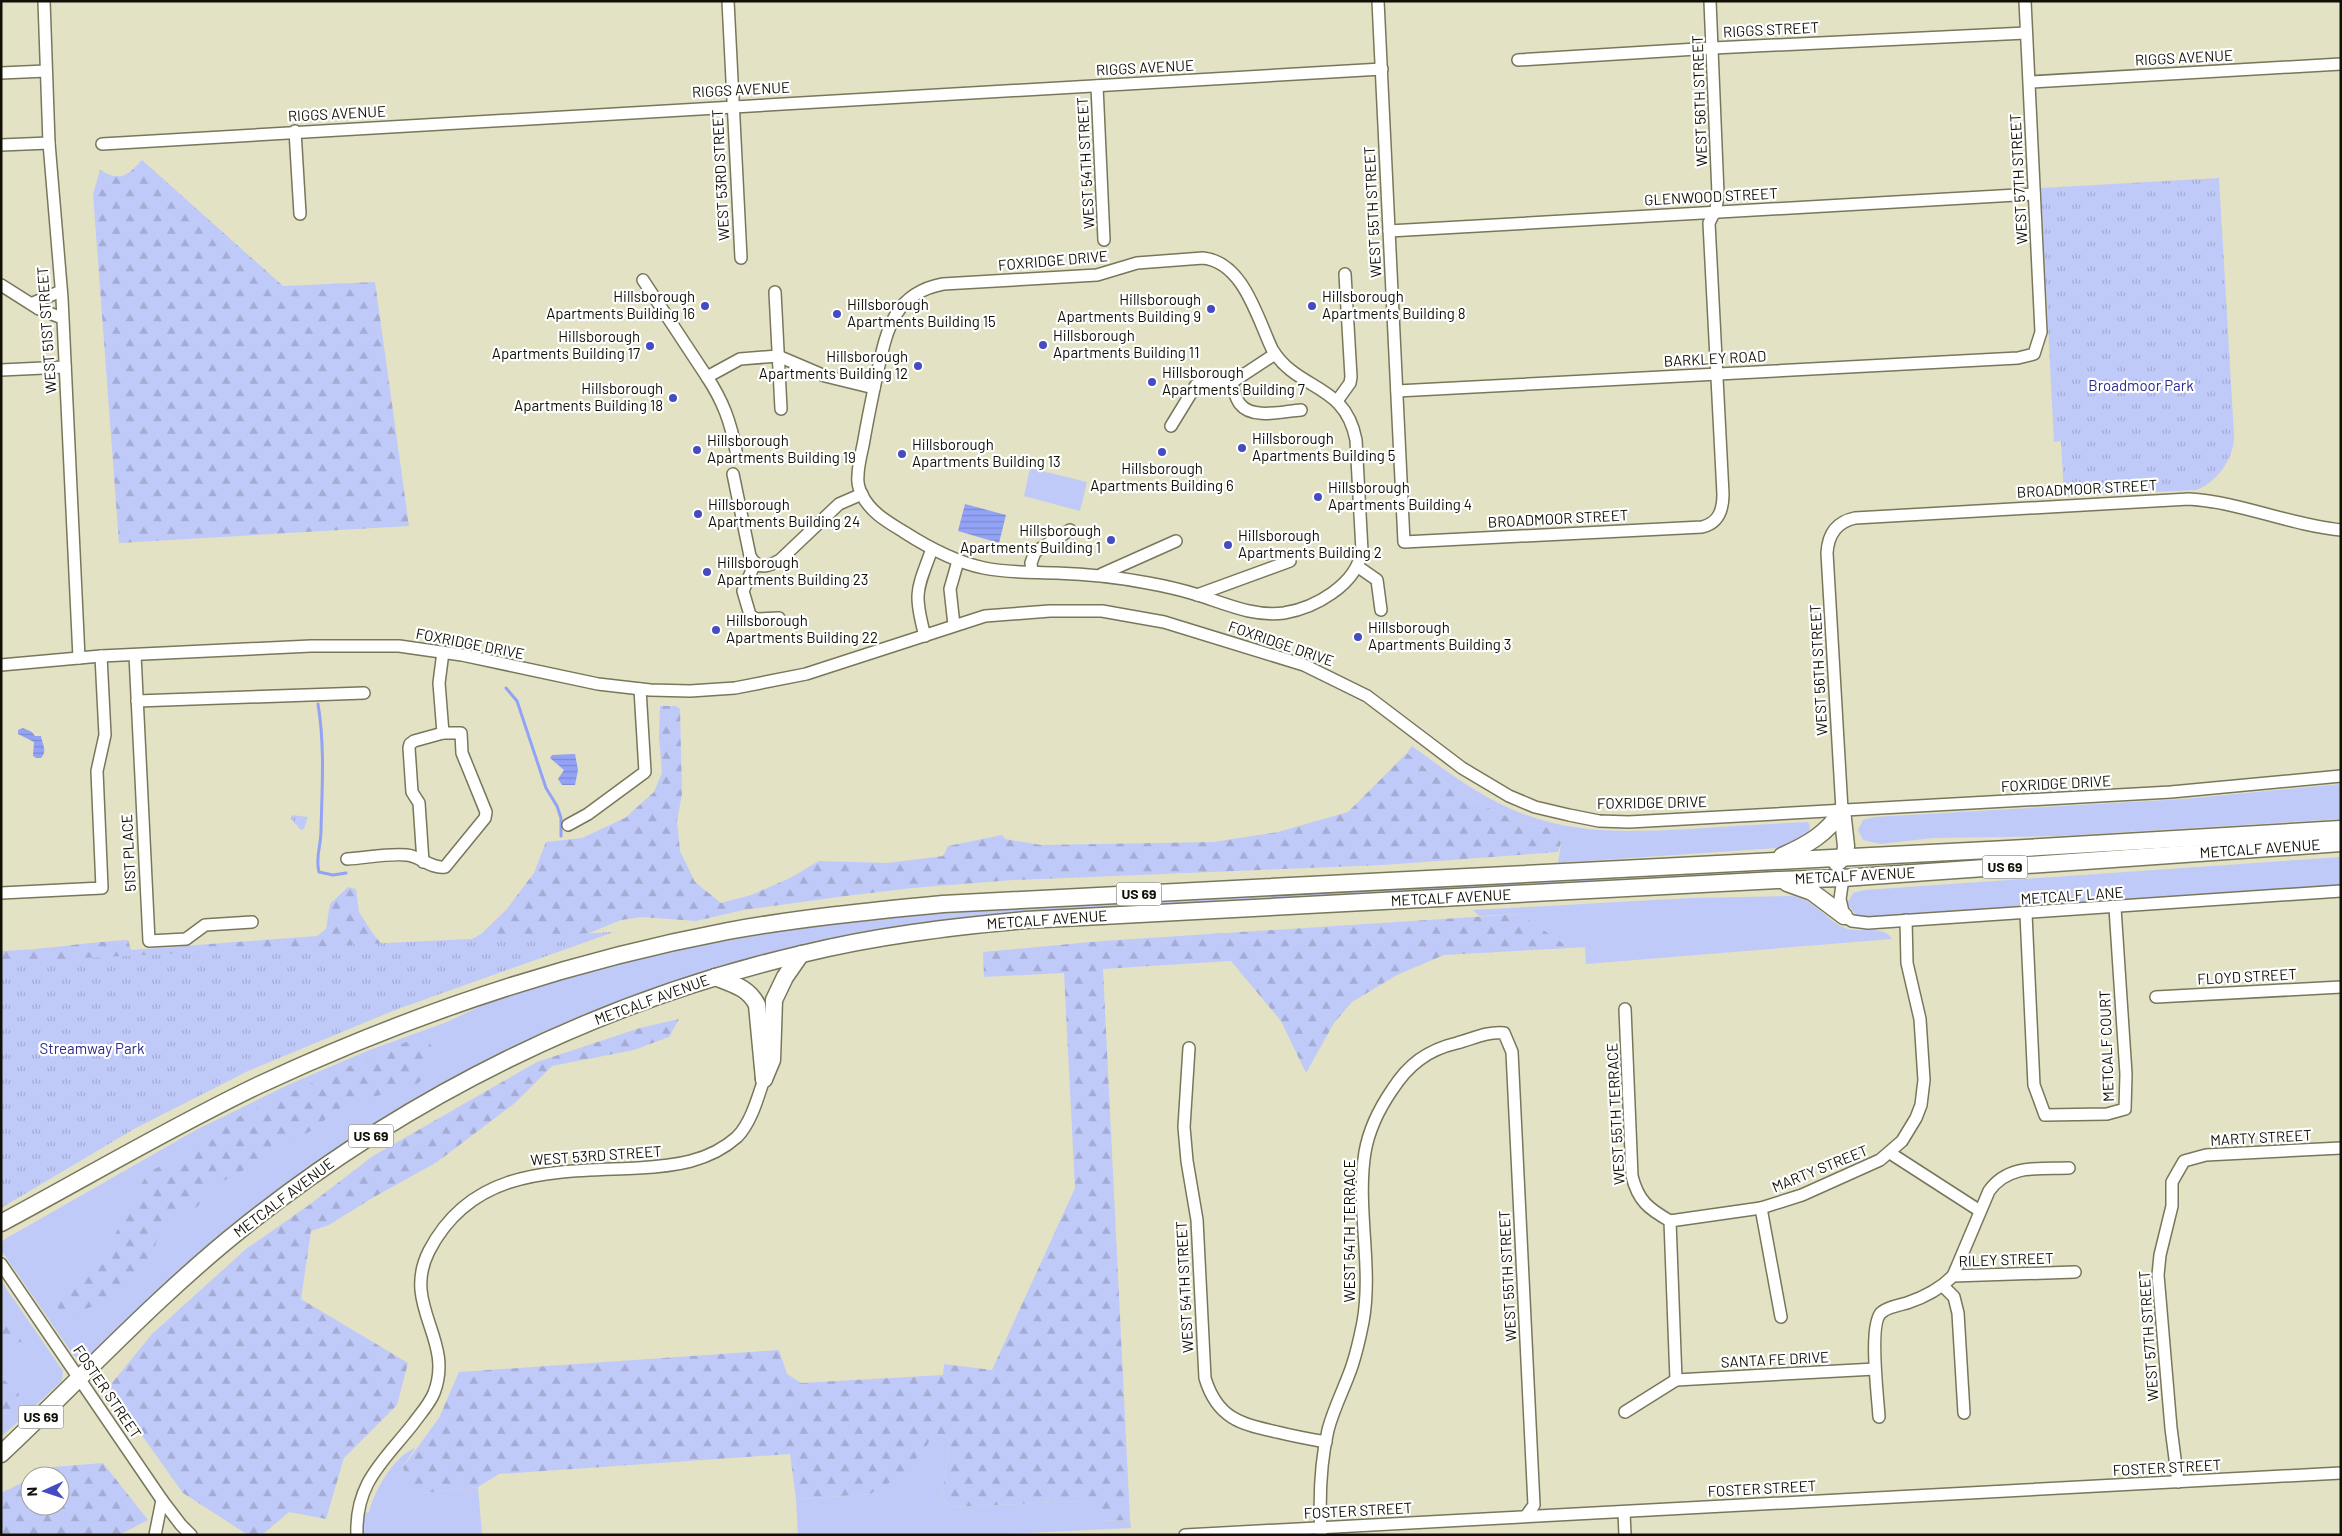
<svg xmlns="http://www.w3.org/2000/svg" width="2342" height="1536" font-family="Barlow,sans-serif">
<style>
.grass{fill:#c0caf9}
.forest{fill:url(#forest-firs)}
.park{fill:url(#park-tufts)}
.water{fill:url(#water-rules)}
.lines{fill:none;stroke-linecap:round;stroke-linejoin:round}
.stream{stroke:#92a2f5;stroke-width:3}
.minor-casing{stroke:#78775b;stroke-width:14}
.highway-casing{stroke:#78775b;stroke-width:19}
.minor{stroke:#fff;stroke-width:11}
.highway{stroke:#fff;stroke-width:16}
.poi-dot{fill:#454bc0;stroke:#fff;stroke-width:2}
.labels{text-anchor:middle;stroke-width:4.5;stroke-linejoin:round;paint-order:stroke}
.shield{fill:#fff;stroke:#585851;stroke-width:1}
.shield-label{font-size:14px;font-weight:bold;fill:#111006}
.street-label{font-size:15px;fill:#111006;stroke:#fff}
.poi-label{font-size:15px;fill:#111006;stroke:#fff;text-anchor:start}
.park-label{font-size:15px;fill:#2b2c8b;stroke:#fff}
</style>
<defs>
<pattern id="forest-firs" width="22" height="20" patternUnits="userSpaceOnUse" patternTransform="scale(1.25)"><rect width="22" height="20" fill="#c0caf9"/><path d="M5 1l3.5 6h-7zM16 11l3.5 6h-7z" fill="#a4acd4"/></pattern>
<pattern id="park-tufts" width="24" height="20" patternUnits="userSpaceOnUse" patternTransform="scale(1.25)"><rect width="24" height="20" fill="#c0caf9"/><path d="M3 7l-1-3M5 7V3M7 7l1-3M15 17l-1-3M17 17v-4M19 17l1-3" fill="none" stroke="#a4acd4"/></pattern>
<pattern id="water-rules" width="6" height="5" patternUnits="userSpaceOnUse" patternTransform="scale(1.25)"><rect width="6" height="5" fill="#92a2f5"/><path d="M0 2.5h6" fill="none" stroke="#7d8ad1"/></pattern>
</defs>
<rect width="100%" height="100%" fill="#e3e2c4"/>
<!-- grass -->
<g class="grass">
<path d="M1030,468L1087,482L1080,511L1024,496Z"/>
<path d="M1412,746C1446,771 1479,796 1518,812C1576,835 1629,832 1690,829C1730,826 1769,824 1808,822L1810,827C1806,843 1791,846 1776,848L1558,863L1561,843L1552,829C1536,824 1519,821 1504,815C1468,800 1436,778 1407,753Z"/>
<path d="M2341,784V819L2060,836L1933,838L1880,844L1863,840L1858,830L1863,820L1874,817L2184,799Z"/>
<path d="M2341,857V886L1869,919L1856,915L1847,903L1853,893L1865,890Z"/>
<path d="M1612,875L1610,880L1546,886L824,942L490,1059L433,1089L334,1151L275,1192L234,1226L91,1358L84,1360L74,1356L1,1250V1243L5,1239L196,1130L290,1084L367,1051L447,1022L502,996L590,971L667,952L813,925L956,911Z"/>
<path d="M1792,896C1817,901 1824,919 1845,928C1860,934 1883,924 1892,939L1586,964L1585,947L1570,948L1520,914L1479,916L1473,910L1691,898Z"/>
<path d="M1,1281L63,1371L62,1381L1,1437V1416L6,1413L1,1356L11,1344L25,1341L5,1324L1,1326Z"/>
<path d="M934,1433L950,1438L942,1496L950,1507L1082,1501L1100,1521L1130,1520L1131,1528L982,1535H798L796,1499L870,1494L925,1449Z"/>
<path d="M415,1448L403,1467L423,1493L478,1487L482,1535H364V1513L369,1512C375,1490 393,1457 415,1448Z"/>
</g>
<!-- forest -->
<g class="forest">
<path d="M142,160L283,286L375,282L409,526L119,543L93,194L100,170C121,182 127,176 142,160Z"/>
<path d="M660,706H676L680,709L682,794L677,821L680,851L695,882L721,903L751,895L790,878L819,861L887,863L943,856L948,846L1002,835L1005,839L1041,845L1213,842L1278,832L1348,812L1407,753C1436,778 1468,800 1504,815C1519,821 1536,824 1552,829L1561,843L1558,852L1383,865L1013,880L912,888L838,897L743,910L696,921L642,917L621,920L526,959L361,1017L1,1181V951C44,950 86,942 128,940L131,950L317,936L326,929L330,904L348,887L356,889L359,912L373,934L391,954L457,948L481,934L506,910L534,873L546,842L582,838L625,818L654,792L662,773L659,737Z"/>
<path d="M1520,914L1570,948L1444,955L1397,975L1352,1002L1334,1023L1306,1073L1281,1021L1231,961L1103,969L1130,1520L1100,1521L1082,1501L950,1507L942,1496L950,1438L934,1433L925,1449L899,1477L870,1494L796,1499L790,1454L499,1474L478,1487L423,1493L407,1480L403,1467L439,1418L459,1372L779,1350L787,1374L801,1383L943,1375L944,1364L992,1370L1075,1188L1064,973L984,977L983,952L1102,941Z"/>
<path d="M679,1019L669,1037L634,1050L552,1066L515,1103L437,1162L374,1197L329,1225L311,1231L301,1299L408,1363L397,1405L344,1458L326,1519L289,1512L262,1535H248L183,1493L108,1388L152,1334L246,1249L309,1205L373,1156L537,1062L640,1028Z"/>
<path d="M420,1040L428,1041L433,1048L425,1077L416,1085L344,1105L309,1132L282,1146L269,1158L228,1178L212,1189L197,1207L182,1212L167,1213L151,1257L118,1297L80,1311L73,1316L64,1314L56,1306L57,1298C78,1278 100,1260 114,1236C126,1217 133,1196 145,1178C154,1165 165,1166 178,1161C198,1154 207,1133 225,1123L335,1072L406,1042Z"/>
<path d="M5,1324H14L23,1332L25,1341L11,1344L1,1356V1326Z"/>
<path d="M1,1373L2,1378L19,1394L15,1407L1,1416Z"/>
<path d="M103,1463L148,1520L119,1535H1V1493L30,1479V1506H60V1476H36L53,1467Z"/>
</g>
<!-- park -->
<g class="park">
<path d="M2219,178L2234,435C2235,457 2217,483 2196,490L2064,496L2061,441L2054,442L2041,188Z"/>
<path d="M292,815L308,817L304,829L301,830L291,819Z"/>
<path d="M614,932L395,1010L248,1071L134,1129L1,1208V962Z"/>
</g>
<!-- water -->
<g class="water">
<path d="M965,504L1006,515L999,543L958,531Z"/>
<path d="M23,728L32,732L35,736H41C42,744 48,751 41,758H36L33,756L34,742L18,734V730Z"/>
<path d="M575,754L578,770L575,785H562L558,779L564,770L550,758L552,755Z"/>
</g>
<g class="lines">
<!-- stream -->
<g class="stream">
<path d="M506,688L517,701L546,788L557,806L561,818V836"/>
<path d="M318,704C325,746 322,788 321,831C321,846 315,858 319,872L333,875L346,873"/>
</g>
<!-- minor casing -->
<g class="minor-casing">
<g id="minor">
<path d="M44,1L49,143L62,298L79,658"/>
<path d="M728,1L741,258"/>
<path d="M1378,1L1404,542L1702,527C1719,523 1723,510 1723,494L1709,223L1716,209L1718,194L1710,1"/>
<path d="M1518,60L1713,48L2026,33"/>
<path d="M1,73L46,71"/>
<path d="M2030,82L2341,64"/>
<path d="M1097,86L1104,240"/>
<path d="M295,131L300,214"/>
<path d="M102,144L1382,69"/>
<path d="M1,145L49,143"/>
<path d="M1389,231L2034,194"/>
<path d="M1203,258C1243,262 1257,317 1272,349C1298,392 1345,382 1356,440L1362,551C1356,585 1315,608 1284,613C1254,617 1226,604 1198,595C1182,590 1165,586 1148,583C1117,577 1087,574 1056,573C1032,572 1008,573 984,568C955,562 929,548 904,532C888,522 871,513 862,495C859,489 857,483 858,476C858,464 862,452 864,440C868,417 873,393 878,370C887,328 895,293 943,284L1097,275L1137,263Z"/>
<path d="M643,280L707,377L740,359L778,356L825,376L874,388"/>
<path d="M1,285L39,309L62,318"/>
<path d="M775,292L781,409"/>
<path d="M33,303L61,291"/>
<path d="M1,370L65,367"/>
<path d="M707,377C723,401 731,423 736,451"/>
<path d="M1231,382C1234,389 1235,398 1240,404C1252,420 1284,411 1301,410"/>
<path d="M1397,391L2018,358L2034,354L2041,332L2025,1"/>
<path d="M1337,401L1350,383L1351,377L1345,274"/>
<path d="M1171,426L1196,385L1203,383L1234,381L1275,354"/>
<path d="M733,474L750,556C757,570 768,567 780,560L839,504L862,494"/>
<path d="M755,563L743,591L750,615L756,619L779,618"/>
<path d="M1357,566L1377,580L1381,610"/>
<path d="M1032,572L1031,563L1035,552L1070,530"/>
<path d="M1102,574L1176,541"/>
<path d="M1197,595L1290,561"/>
<path d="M954,625L950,589L958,561"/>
<path d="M925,636C913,592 917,590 932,549"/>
<path d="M135,655L149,941L186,939L205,925L252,922"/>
<path d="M1,665L101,656L311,646H399L462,655L598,684L650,690L690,691L735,688L806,674L985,616L1050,611H1102L1164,622L1304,665L1367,696L1462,768L1509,796L1535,807L1569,815L1599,821L1629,822L2171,792L2341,776"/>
<path d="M137,701L364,693"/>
<path d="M1842,810L1827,553C1828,535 1836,522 1855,518L2189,499C2241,502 2289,525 2341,530"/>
<path d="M568,825L588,814L645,772L640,689"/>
<path d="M347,859C366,858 388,853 407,855C420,856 431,869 445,867L485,818L486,812L462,753L461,733H443L439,683L443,652"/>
<path d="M423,862L419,803L412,792L409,748L410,744L414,741L443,733"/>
<path d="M1843,878L1840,899L1844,916L1852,921L1868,923L2341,891"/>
<path d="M1,893L102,888L97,771L105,735L101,656"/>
<path d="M2026,914L2034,1085L2045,1115L2107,1114L2125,1109L2126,1074L2115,908"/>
<path d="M2156,997L2341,987"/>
<path d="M1625,1009L1632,1176C1638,1201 1649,1209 1670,1221L1676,1380"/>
<path d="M1189,1048L1184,1127L1187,1161L1197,1220L1205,1378C1217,1418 1240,1424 1277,1432C1293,1436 1309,1439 1326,1442"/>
<path d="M1890,1153L1980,1211"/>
<path d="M1761,1208L1781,1317"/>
<path d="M1670,1221L1761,1208L1802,1195L1880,1160L1902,1141L1916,1118L1921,1105L1924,1080L1920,1019L1907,963L1906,920"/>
<path d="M1,1264L162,1500L181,1525L191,1535"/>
<path d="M1953,1276L1989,1191C2008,1164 2039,1169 2069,1168"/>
<path d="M1943,1286L1954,1297L1958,1313L1964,1413"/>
<path d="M1676,1380L1875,1369"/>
<path d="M1625,1412L1676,1380"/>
<path d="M1879,1417C1878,1398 1868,1322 1882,1312C1888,1307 1900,1305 1907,1303C1925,1297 1940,1289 1953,1276L2075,1272"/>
<path d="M2178,1482L2171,1428L2158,1275L2160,1255L2172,1206V1182L2184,1161L2206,1155L2341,1148"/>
<path d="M1624,1512L1625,1535"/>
<path d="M155,1535L162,1500"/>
<path d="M357,1535C355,1483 383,1462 413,1424C420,1414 429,1405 434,1393C455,1339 401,1306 429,1251C473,1166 557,1172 638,1168C674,1166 709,1162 737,1137C751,1123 758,1097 764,1079"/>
<path d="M1185,1535L2341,1473"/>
<path d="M1321,1535C1319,1499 1320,1464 1328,1430C1334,1407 1345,1387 1352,1366C1357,1351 1360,1337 1363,1322C1373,1266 1356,1208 1365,1152C1369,1129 1379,1109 1392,1090C1408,1065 1427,1050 1457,1043C1472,1039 1488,1031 1504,1033L1512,1052L1534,1505L1526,1516"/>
</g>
</g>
<!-- highway casing -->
<g class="highway-casing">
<g id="highway">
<path d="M1782,856C1807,845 1827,834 1842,810"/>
<path d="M1837,863L1845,856L1846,846L1842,810"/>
<path d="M1787,883L1812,892L1844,916"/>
<path d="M715,977C733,984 749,988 757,1005L764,1079"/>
<path d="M764,1079L772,1060L774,1000L785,977L801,954"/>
<path d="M1,1223C87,1177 171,1127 259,1085C409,1015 565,962 728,931C799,918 871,911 943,904L2008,849L2341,829"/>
<path d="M1,1454C82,1378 158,1295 245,1226C408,1096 599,1001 802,954C875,936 950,927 1026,920L1777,880L1843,878L2341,843"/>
</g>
</g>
<!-- minor -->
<use href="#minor" class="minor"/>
<!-- highway -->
<use href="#highway" class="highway"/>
</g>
<!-- markers -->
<g class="poi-dot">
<circle cx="705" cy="306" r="5"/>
<circle cx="1312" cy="306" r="5"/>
<circle cx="1211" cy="309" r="5"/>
<circle cx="837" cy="314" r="5"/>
<circle cx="1043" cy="345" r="5"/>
<circle cx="650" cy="346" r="5"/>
<circle cx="918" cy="366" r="5"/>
<circle cx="1152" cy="382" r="5"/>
<circle cx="673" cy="398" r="5"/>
<circle cx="1242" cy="448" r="5"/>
<circle cx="697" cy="450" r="5"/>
<circle cx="1162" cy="452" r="5"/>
<circle cx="902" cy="454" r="5"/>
<circle cx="1318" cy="497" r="5"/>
<circle cx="698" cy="514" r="5"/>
<circle cx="1111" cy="540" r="5"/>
<circle cx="1228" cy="545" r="5"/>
<circle cx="707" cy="572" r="5"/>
<circle cx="716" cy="630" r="5"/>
<circle cx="1358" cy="637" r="5"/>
</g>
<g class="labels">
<!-- shield labels -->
<g class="shield">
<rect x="1982.5" y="855.5" width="45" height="23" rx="4"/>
<rect x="1116.5" y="882.5" width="45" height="23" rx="4"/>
<rect x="348.5" y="1124.5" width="45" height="23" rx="4"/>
<rect x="18.5" y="1405.5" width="45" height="23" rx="4"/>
</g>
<g class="shield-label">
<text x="2005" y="872">US 69</text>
<text x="1139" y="899">US 69</text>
<text x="371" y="1141">US 69</text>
<text x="41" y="1422">US 69</text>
</g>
<!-- street labels -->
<g class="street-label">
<text transform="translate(1771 30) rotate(-3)" y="5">RIGGS STREET</text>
<text transform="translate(2184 58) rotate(-3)" y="5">RIGGS AVENUE</text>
<text transform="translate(1145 68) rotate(-3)" y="5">RIGGS AVENUE</text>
<text transform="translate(741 90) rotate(-3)" y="5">RIGGS AVENUE</text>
<text transform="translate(1700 101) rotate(-92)" y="5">WEST 56TH STREET</text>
<text transform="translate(337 114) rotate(-3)" y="5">RIGGS AVENUE</text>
<text transform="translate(1086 163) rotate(-93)" y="5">WEST 54TH STREET</text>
<text transform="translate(721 175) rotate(-93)" y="5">WEST 53RD STREET</text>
<text transform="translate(2019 179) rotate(-93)" y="5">WEST 57TH STREET</text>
<text transform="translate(1711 197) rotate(-3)" y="5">GLENWOOD STREET</text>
<text transform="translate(1373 212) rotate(-93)" y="5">WEST 55TH STREET</text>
<text transform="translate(1053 261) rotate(-5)" y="5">FOXRIDGE DRIVE</text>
<text transform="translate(47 330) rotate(-94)" y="5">WEST 51ST STREET</text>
<text transform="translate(1715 359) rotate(-3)" y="5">BARKLEY ROAD</text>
<text transform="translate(2087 489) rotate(-3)" y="5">BROADMOOR STREET</text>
<text transform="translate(1558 519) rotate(-3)" y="5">BROADMOOR STREET</text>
<text transform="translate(470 644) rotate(11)" y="5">FOXRIDGE DRIVE</text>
<text transform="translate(1281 644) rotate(19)" y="5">FOXRIDGE DRIVE</text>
<text transform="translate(1819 670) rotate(-93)" y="5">WEST 56TH STREET</text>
<text transform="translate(2056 784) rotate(-3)" y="5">FOXRIDGE DRIVE</text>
<text transform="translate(1652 803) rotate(-1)" y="5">FOXRIDGE DRIVE</text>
<text transform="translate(2260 849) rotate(-4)" y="5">METCALF AVENUE</text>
<text transform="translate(129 853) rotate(-93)" y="5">51ST PLACE</text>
<text transform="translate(1855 876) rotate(-3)" y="5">METCALF AVENUE</text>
<text transform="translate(2072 896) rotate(-4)" y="5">METCALF LANE</text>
<text transform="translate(1451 898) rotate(-3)" y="5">METCALF AVENUE</text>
<text transform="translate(1047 920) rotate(-4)" y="5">METCALF AVENUE</text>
<text transform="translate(2247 977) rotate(-3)" y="5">FLOYD STREET</text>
<text transform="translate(652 1000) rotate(-20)" y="5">METCALF AVENUE</text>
<text transform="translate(2107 1046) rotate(-92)" y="5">METCALF COURT</text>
<text transform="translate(1616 1114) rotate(-93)" y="5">WEST 55TH TERRACE</text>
<text transform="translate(2261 1138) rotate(-3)" y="5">MARTY STREET</text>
<text transform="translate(596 1156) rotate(-4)" y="5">WEST 53RD STREET</text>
<text transform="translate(1820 1169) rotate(-22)" y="5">MARTY STREET</text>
<text transform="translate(284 1198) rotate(-37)" y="5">METCALF AVENUE</text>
<text transform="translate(1350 1231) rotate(-90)" y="5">WEST 54TH TERRACE</text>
<text transform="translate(2006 1260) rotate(-2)" y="5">RILEY STREET</text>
<text transform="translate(1508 1276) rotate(-93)" y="5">WEST 55TH STREET</text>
<text transform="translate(1185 1287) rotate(-93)" y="5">WEST 54TH STREET</text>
<text transform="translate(2149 1336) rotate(-94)" y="5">WEST 57TH STREET</text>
<text transform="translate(1775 1360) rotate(-3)" y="5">SANTA FE DRIVE</text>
<text transform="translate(107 1392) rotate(56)" y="5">FOSTER STREET</text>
<text transform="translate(2167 1468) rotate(-3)" y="5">FOSTER STREET</text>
<text transform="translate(1762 1489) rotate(-3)" y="5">FOSTER STREET</text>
<text transform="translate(1358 1511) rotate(-3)" y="5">FOSTER STREET</text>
</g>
<!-- poi labels -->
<g class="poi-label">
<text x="695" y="302" text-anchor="end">Hillsborough<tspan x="695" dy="17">Apartments Building 16</tspan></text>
<text x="1322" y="302">Hillsborough<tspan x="1322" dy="17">Apartments Building 8</tspan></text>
<text x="1201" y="305" text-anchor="end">Hillsborough<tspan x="1201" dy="17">Apartments Building 9</tspan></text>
<text x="847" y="310">Hillsborough<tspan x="847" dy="17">Apartments Building 15</tspan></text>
<text x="1053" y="341">Hillsborough<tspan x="1053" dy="17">Apartments Building 11</tspan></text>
<text x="640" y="342" text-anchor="end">Hillsborough<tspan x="640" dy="17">Apartments Building 17</tspan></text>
<text x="908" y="362" text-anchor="end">Hillsborough<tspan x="908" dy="17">Apartments Building 12</tspan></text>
<text x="1162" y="378">Hillsborough<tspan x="1162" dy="17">Apartments Building 7</tspan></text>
<text x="663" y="394" text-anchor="end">Hillsborough<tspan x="663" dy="17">Apartments Building 18</tspan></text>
<text x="1252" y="444">Hillsborough<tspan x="1252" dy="17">Apartments Building 5</tspan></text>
<text x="707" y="446">Hillsborough<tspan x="707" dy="17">Apartments Building 19</tspan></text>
<text x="912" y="450">Hillsborough<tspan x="912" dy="17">Apartments Building 13</tspan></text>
<text x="1162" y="474" text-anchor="middle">Hillsborough<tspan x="1162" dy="17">Apartments Building 6</tspan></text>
<text x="1328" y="493">Hillsborough<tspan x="1328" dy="17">Apartments Building 4</tspan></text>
<text x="708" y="510">Hillsborough<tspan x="708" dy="17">Apartments Building 24</tspan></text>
<text x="1101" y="536" text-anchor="end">Hillsborough<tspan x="1101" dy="17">Apartments Building 1</tspan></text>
<text x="1238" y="541">Hillsborough<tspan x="1238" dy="17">Apartments Building 2</tspan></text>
<text x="717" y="568">Hillsborough<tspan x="717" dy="17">Apartments Building 23</tspan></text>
<text x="726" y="626">Hillsborough<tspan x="726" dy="17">Apartments Building 22</tspan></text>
<text x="1368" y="633">Hillsborough<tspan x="1368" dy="17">Apartments Building 3</tspan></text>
</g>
<!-- park labels -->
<g class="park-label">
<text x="2141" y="391">Broadmoor Park</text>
<text x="92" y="1054">Streamway Park</text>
</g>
</g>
<!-- border -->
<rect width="2342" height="1536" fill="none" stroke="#111006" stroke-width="5"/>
<!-- north arrow -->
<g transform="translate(45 1491) rotate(267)"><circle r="24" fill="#ffffff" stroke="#a09f9b"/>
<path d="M0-4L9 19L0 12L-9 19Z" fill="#454bc0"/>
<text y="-8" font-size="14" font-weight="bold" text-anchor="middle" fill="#111006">N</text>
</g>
</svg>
